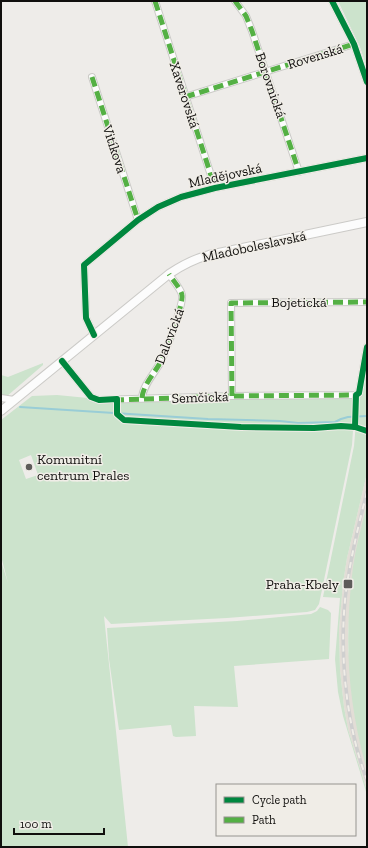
<svg xmlns="http://www.w3.org/2000/svg" width="368" height="848" font-family="'Zilla Slab',serif">
<style>
.built{fill:#e2ddd6}
.green{fill:#cce3cc;fill-rule:evenodd}
.lines{fill:none;stroke-linecap:round;stroke-linejoin:round}
.stream{stroke:#99cdd6;stroke-width:2}
.street-casing{stroke:#cbcac7;stroke-width:8}
.secondary-casing{stroke:#cbcac7;stroke-width:10}
.street{stroke:#fcfcfc;stroke-width:6}
.secondary{stroke:#fcfcfc;stroke-width:8}
.rail-casing{stroke:#cfcfcf;stroke-width:3.5}
.rail{stroke:#f0ede7;stroke-width:2;stroke-dasharray:6;stroke-linecap:butt}
.quiet{stroke:#54b044;stroke-width:5;stroke-dasharray:10 5;stroke-linecap:butt}
.cycleway-casing{stroke:#f0ede7;stroke-width:8}
.cycleway{stroke:#00873e;stroke-width:6}
.poi-dot{fill:#5e5c5a;stroke:#f0ede7;stroke-width:1.5}
.labels{text-anchor:middle;stroke-width:3;stroke-linejoin:round;paint-order:stroke}
.street-label{font-size:14px;fill:#100f0d;stroke:#f0ede7}
.poi-label{font-size:14px;fill:#100f0d;stroke:#f0ede7;text-anchor:start}
</style>
<rect width="100%" height="100%" fill="#eeece9"/>
<!-- built -->
<path class="built" d="M367,473V510L355,560L352,584L348,630V650L367,765V791L348,729L344,707L340,670L339,630L343,583L347,558Z"/>
<!-- green -->
<g class="green">
<path d="M338,1H367V68L360,47Z"/>
<path d="M43,363V365L6,397L1,396V375L8,377Z"/>
<path d="M367,363V473L347,558L343,583L339,630L340,670L344,707L348,729L367,791V795L343,716L338,692L335,659L340,598L323,597L354,446L358,399L360,397Z"/>
<path d="M57,395L88,398L95,402L227,399L354,398L353,430L352,445L319,604L315,610L307,612L227,618L111,624L104,616L128,847H1V561L8,583L1,556V420L32,396ZM31,455L38,475L26,479L19,460Z"/>
<path d="M367,504V605L366,610L367,615V770C347,701 344,638 353,567C356,546 362,525 367,504Z"/>
<path d="M320,607L328,610L331,613L329,659L234,666L238,707L194,706L196,736L176,737L173,736L171,725L119,730L109,659L107,628L237,621L311,614L317,611Z"/>
</g>
<g class="lines">
<!-- stream -->
<path class="stream" d="M20,407L208,419L280,421L298,423L335,422L341,419L348,417L367,416"/>
<!-- street casing -->
<g class="street-casing">
<g id="street">
<path d="M155,1L215,188"/>
<path d="M235,1L246,16L252,31L299,172"/>
<path d="M332,1L354,44L367,82"/>
<path d="M92,77L138,220"/>
<path d="M185,97L354,44"/>
<path d="M94,335L86,318L84,265L138,220L158,207L181,197L215,188L367,158"/>
<path d="M62,361L91,397L99,400L232,396L355,395L359,393L367,347"/>
<path d="M232,396L231,303L367,302"/>
<path d="M1,398L14,400"/>
<path d="M142,398C143,385 154,374 160,363C165,354 184,303 182,295C181,289 172,279 169,274"/>
</g>
</g>
<!-- secondary casing -->
<g class="secondary-casing">
<path id="secondary" d="M1,411L169,274C181,266 194,259 209,255L367,222"/>
</g>
<!-- street -->
<use href="#street" class="street"/>
<!-- secondary -->
<use href="#secondary" class="secondary"/>
<!-- rail casing -->
<g class="rail-casing">
<path id="rail" d="M367,492C359,522 352,553 347,584C338,645 345,723 367,780"/>
</g>
<!-- rail -->
<use href="#rail" class="rail"/>
<!-- quiet -->
<g class="quiet">
<path d="M155,1L215,188"/>
<path d="M235,1L246,16L252,31L299,172"/>
<path d="M92,77L138,220"/>
<path d="M185,97L354,44"/>
<path d="M232,396L231,303L367,302"/>
<path d="M142,398C143,385 154,374 160,363C165,354 184,303 182,295C181,289 172,279 169,274"/>
<path d="M114,400L232,396L355,395L359,393"/>
</g>
<!-- cycleway casing -->
<g class="cycleway-casing">
<g id="cycleway">
<path d="M332,1L354,44L367,82"/>
<path d="M94,335L86,318L84,265L138,220L158,207L181,197L215,188L367,158"/>
<path d="M62,361L91,397L99,400L117,399V414L124,420L241,427L314,428L341,426L355,427L367,431"/>
<path d="M355,427L356,395L359,393L367,347"/>
</g>
</g>
<!-- cycleway -->
<use href="#cycleway" class="cycleway"/>
</g>
<!-- markers -->
<g class="poi-dot">
<circle cx="29" cy="467" r="4"/>
<rect x="343" y="579" width="10" height="10" rx="2"/>
</g>
<g class="labels">
<!-- street labels -->
<g class="street-label">
<text transform="translate(315 56) rotate(-17)" y="5">Rovenská</text>
<text transform="translate(271 85) rotate(71)" y="5">Borovnická</text>
<text transform="translate(185 95) rotate(72)" y="5">Xaverovská</text>
<text transform="translate(115 149) rotate(72)" y="5">Vitíkova</text>
<text transform="translate(225 175) rotate(-12)" y="5">Mladějovská</text>
<text transform="translate(254 246) rotate(-12)" y="5">Mladoboleslavská</text>
<text x="299" y="307">Bojetická</text>
<text transform="translate(169 336) rotate(-69)" y="5">Dalovická</text>
<text transform="translate(200 397) rotate(-2)" y="5">Semčická</text>
</g>
<!-- poi labels -->
<g class="poi-label">
<text x="37" y="464">Komunitní<tspan x="37" dy="16">centrum Prales</tspan></text>
<text x="339" y="589" text-anchor="end">Praha-Kbely</text>
</g>
</g>
<!-- border -->
<rect width="368" height="848" fill="none" stroke="#100f0d" stroke-width="4"/>
<!-- legend -->
<rect x="216" y="784" width="140" height="52" fill="#f0ede7" stroke="#969490"/>
<rect x="224" y="797" width="20" height="6" fill="#00873e" stroke="#969490"/>
<text x="252" y="804" font-size="12" fill="#100f0d">Cycle path</text>
<rect x="224" y="817" width="20" height="6" fill="#54b044" stroke="#969490"/>
<text x="252" y="824" font-size="12" fill="#100f0d">Path</text>
<!-- scale -->
<path d="M14 828v6h90v-6" fill="none" stroke="#100f0d" stroke-width="2"/>
<text x="20" y="828" font-size="12" fill="#100f0d" stroke="#f0ede7" stroke-width="3" paint-order="stroke">100 m</text>
</svg>
